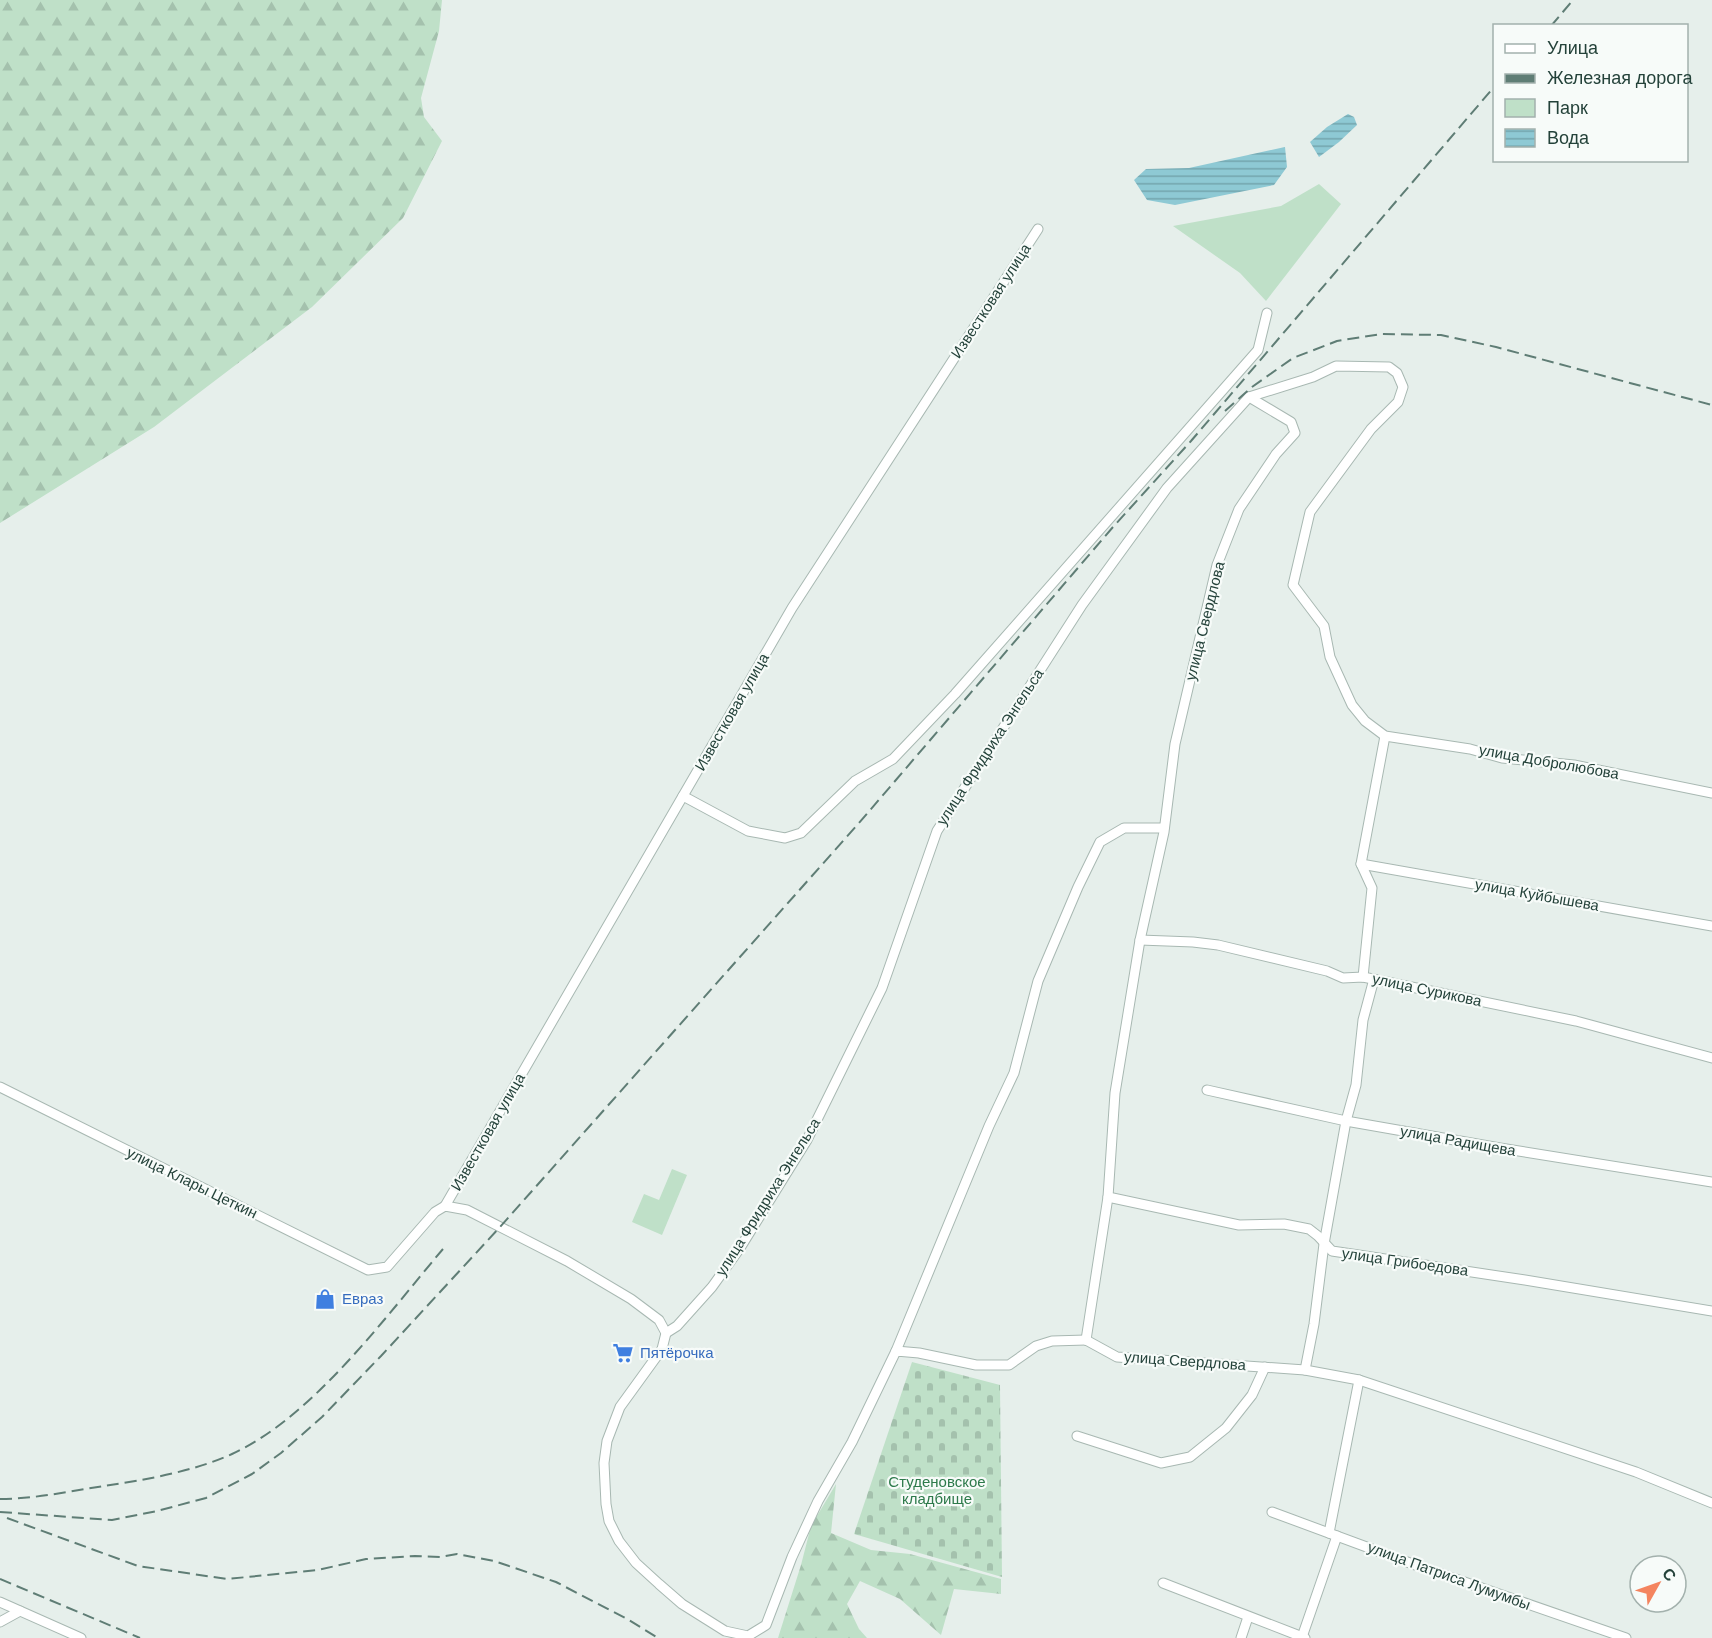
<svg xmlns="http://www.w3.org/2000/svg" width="1712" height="1638" font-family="'DM Sans',sans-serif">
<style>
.green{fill:#bfe0c8}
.forest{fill:url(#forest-firs)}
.cemetery{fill:url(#cemetery-stones)}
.water{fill:url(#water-rules)}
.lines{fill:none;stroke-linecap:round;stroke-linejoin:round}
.minor-casing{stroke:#a8b8b2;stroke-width:11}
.minor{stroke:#fff;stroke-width:9}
.rail{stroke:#5f7d75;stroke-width:2;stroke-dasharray:12 6;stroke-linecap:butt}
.labels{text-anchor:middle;stroke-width:4.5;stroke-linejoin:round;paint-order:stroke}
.street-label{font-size:15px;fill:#24423a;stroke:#f7fbf9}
.shop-label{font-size:15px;fill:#366cbe;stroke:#f7fbf9;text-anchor:start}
.park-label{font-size:15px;fill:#2d7a4b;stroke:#f7fbf9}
</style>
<defs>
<pattern id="forest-firs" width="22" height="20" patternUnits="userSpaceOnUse" patternTransform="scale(1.5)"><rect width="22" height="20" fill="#bfe0c8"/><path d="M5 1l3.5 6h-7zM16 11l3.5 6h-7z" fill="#a4c1ad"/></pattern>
<pattern id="cemetery-stones" width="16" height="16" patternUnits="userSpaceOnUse" patternTransform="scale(1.5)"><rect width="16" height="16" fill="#bfe0c8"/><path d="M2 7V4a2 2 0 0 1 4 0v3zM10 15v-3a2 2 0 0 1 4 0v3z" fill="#a4c1ad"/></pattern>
<pattern id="water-rules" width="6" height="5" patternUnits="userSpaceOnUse" patternTransform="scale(1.5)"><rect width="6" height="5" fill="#8ec9d4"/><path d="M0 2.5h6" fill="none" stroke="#74a5ad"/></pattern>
</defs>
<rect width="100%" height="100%" fill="#e6efeb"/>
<!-- green -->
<g class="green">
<path d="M1319,184L1341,204L1266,301L1240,273L1173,226L1281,206Z"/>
<path d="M672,1169L687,1175L662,1235L632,1222L644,1194L659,1200Z"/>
</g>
<!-- forest -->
<g class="forest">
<path d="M0,0H442L439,31L421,98L424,117L442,141L403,218L312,307L154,427L0,523Z"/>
<path d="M836,1484L831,1533L871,1550L910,1554L1001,1579V1594L954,1589L941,1635L900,1599L860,1581L847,1604L859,1629L867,1638H778L801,1565L811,1526Z"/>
</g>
<!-- cemetery -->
<path class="cemetery" d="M912,1362L1000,1385L1002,1577L854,1534Z"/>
<!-- water -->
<g class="water">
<path d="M1348,114L1354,117L1357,125L1339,142L1319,157L1310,142L1327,127Z"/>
<path d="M1285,147L1287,167L1274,185L1175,205L1147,200L1134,180L1146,169L1189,168Z"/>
</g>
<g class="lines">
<!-- minor casing -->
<g class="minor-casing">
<g id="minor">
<path d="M1249,397L1313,377L1336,366L1389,367L1397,373L1403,387L1398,402L1371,429L1310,512L1293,585L1324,626L1330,657L1352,705L1365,721L1385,736L1470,749L1502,758L1574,765L1712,793"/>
<path d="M683,796L748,831L785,838L801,833L855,781L893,759L955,694L1258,350L1267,313"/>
<path d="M1361,864L1712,926"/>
<path d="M1140,940L1193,942L1218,945L1327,971L1343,978L1363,977L1576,1021L1712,1058"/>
<path d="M1363,977L1372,888L1361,864L1385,736"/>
<path d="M0,1087L368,1270L387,1267L435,1212L445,1206L467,1210L567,1261L631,1299L659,1320L666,1333L662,1349L620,1407L607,1441L604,1463L606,1504L609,1521L619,1541L636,1563L659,1584L682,1604L725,1631L748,1636L766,1625L792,1557L818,1501L852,1442L896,1351L919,1353L976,1365H1009L1036,1346L1052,1341L1086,1340"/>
<path d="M1207,1090L1346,1121L1500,1148L1712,1182"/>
<path d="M1108,1197L1239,1225L1284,1224L1309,1229L1318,1236L1332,1251L1525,1280L1712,1311"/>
<path d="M445,1206L792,608L1038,229"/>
<path d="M666,1333L677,1326L712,1287L740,1248L807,1140L882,988L937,831L1082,605L1167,488L1249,397L1291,422L1295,433L1276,454L1239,509L1217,565L1175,744L1164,832L1140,940L1115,1093L1108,1197L1086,1340"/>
<path d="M1086,1340L1117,1357L1305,1370L1359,1380L1636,1472L1712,1503"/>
<path d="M896,1351L989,1126L1014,1073L1038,981L1078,887L1100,842L1124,828H1164"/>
<path d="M1305,1370L1314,1324L1324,1244L1346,1121L1356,1085L1363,1020L1374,979"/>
<path d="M1077,1436L1161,1463L1190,1457L1226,1428L1252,1395L1265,1367"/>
<path d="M1272,1512L1418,1566L1626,1638"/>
<path d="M1329,1533L1359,1380"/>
<path d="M1163,1583L1305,1638"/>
<path d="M0,1602L81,1638"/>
<path d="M0,1622L20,1611"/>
<path d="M1302,1637L1337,1536"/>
<path d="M1241,1638L1248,1617"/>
</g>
</g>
<!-- minor -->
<use href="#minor" class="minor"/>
<!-- rail -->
<g class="rail">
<path d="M1551,26L1573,0"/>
<path d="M1225,411L1252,387L1293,358L1337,341L1381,334L1441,335L1496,347L1712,405"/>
<path d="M0,1499C35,1499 70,1491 104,1486C145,1480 195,1471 232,1454C313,1417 386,1316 443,1249"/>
<path d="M0,1512L112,1520L157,1511L206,1498L252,1474L281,1453L322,1417L381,1356L500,1227L859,823L1113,527L1191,441L1494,87"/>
<path d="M7,1518L138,1566L227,1579L318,1570L366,1559L415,1556L440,1557L457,1554L494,1561L556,1582L629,1620L658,1638"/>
<path d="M0,1579L140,1638"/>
</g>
</g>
<!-- icons -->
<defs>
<g id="shop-bare" transform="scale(1.62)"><path d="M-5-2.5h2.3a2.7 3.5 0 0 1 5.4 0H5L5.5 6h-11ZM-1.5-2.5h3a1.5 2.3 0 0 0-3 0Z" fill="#3f7fe0" stroke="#f7fbf9" stroke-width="2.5" paint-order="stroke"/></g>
<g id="supermarket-bare" transform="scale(1.62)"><path d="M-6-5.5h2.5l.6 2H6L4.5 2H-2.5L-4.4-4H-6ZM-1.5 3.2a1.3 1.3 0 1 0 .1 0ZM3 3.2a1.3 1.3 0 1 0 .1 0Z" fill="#3f7fe0" stroke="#f7fbf9" stroke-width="2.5" paint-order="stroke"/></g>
</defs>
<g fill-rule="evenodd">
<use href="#shop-bare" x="325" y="1299"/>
<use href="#supermarket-bare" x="623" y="1353"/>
</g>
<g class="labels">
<!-- street labels -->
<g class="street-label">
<text transform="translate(991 301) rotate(-57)" y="5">Известковая улица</text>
<text transform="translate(1205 621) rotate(-76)" y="5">улица Свердлова</text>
<text transform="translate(732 712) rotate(-60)" y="5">Известковая улица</text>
<text transform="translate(990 747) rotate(-57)" y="5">улица Фридриха Энгельса</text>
<text transform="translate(1549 762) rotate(10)" y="5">улица Добролюбова</text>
<text transform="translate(1537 895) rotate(10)" y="5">улица Куйбышева</text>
<text transform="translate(1427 990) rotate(12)" y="5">улица Сурикова</text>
<text transform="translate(488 1132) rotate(-60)" y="5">Известковая улица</text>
<text transform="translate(1458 1141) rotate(10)" y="5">улица Радищева</text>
<text transform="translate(192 1183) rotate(26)" y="5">улица Клары Цеткин</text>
<text transform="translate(768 1197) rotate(-58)" y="5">улица Фридриха Энгельса</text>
<text transform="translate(1405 1262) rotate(8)" y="5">улица Грибоедова</text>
<text transform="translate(1185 1361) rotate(4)" y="5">улица Свердлова</text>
<text transform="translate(1449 1576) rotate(20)" y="5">улица Патриса Лумумбы</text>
</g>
<!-- shop labels -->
<g class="shop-label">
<text x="342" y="1304">Евраз</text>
<text x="640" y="1358">Пятёрочка</text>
</g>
<!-- park labels -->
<g class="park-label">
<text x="937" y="1487">Студеновское<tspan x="937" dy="17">кладбище</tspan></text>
</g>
</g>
<!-- legend -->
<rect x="1493" y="24" width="195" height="138" fill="#f7fbf9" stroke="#a3b1ad" stroke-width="1.5"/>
<rect x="1505" y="44" width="30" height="9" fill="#ffffff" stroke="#a3b1ad" stroke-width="1.5"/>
<text x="1547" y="54" font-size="18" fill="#24423a">Улица</text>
<rect x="1505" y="74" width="30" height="9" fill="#5f7d75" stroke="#a3b1ad" stroke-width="1.5"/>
<text x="1547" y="84" font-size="18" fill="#24423a">Железная дорога</text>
<rect x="1505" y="99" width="30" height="18" fill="#bfe0c8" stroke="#a3b1ad" stroke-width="1.5"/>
<text x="1547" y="114" font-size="18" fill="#24423a">Парк</text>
<rect x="1505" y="129" width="30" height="18" fill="url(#water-rules)" stroke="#a3b1ad" stroke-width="1.5"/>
<text x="1547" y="144" font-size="18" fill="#24423a">Вода</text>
<!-- north arrow -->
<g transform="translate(1658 1584) rotate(50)"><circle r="28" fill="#f7fbf9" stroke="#a3b1ad" stroke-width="1.5"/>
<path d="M0-4.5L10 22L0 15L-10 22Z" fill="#f4845f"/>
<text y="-9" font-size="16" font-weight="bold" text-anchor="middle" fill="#24423a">С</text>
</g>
</svg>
